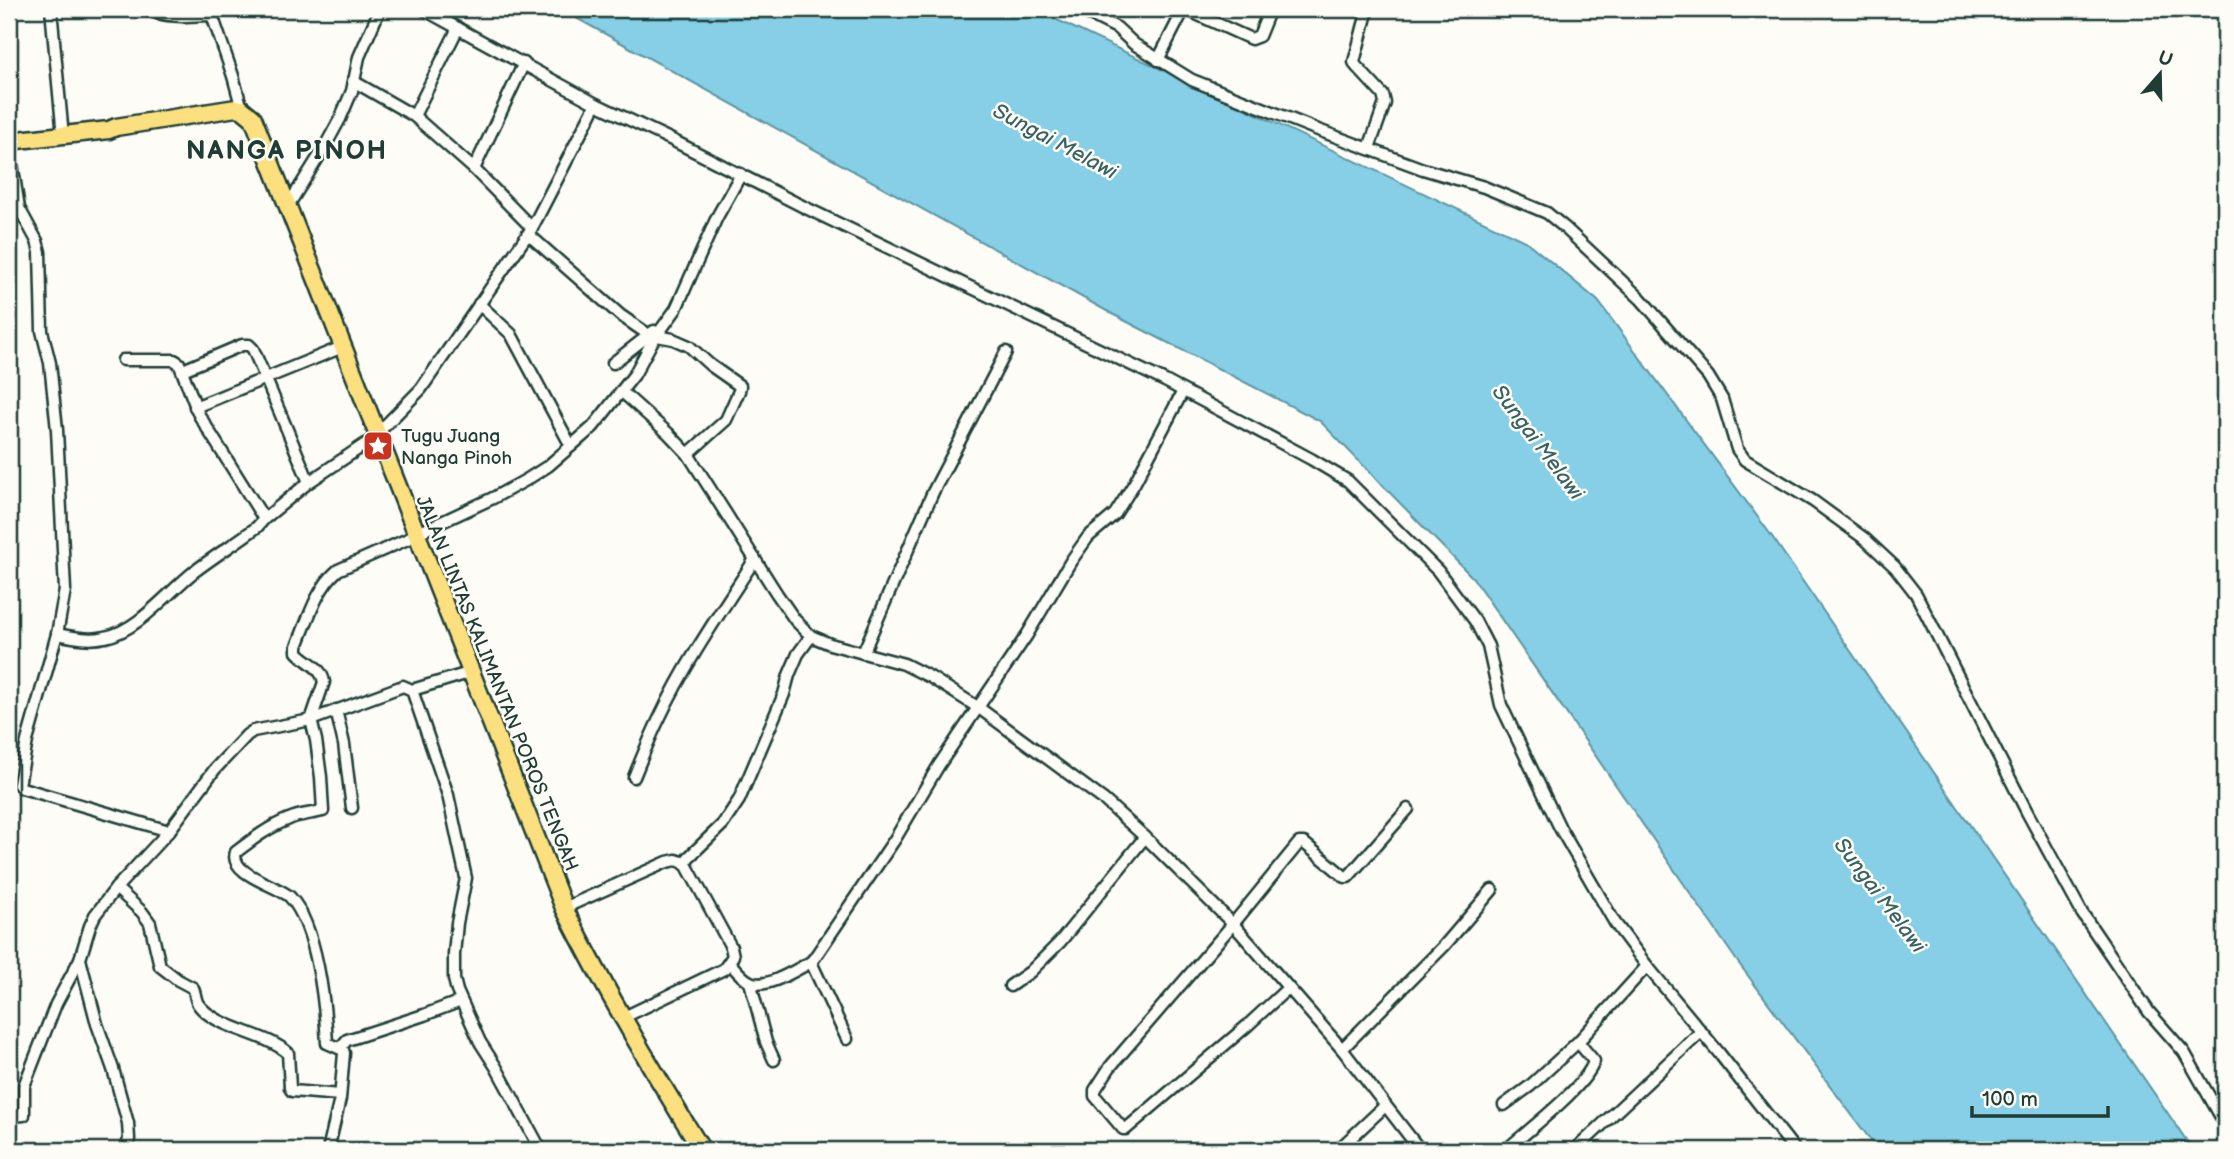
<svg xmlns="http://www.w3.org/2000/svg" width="2234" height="1159" font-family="'Balsamiq Sans',sans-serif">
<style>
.water{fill:#86cfe7;stroke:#5d959f;stroke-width:2}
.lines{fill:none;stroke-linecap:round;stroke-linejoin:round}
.street-casing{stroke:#1f3d34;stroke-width:15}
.primary-casing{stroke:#1f3d34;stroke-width:21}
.street{stroke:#fdfcf7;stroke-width:10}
.primary{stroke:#fce080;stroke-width:16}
.labels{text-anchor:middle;stroke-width:5;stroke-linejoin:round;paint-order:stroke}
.poi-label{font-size:19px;fill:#1f3d34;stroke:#fdfcf7;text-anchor:start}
.street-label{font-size:19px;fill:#1f3d34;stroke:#fdfcf7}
.water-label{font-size:21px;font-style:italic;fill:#396261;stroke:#fdfcf7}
.district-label{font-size:26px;font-weight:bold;letter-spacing:2px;fill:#1f3d34;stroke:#fdfcf7}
</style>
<rect width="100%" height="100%" fill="#fdfcf7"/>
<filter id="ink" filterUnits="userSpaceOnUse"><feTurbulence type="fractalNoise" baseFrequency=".0143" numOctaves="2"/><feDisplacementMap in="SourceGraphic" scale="14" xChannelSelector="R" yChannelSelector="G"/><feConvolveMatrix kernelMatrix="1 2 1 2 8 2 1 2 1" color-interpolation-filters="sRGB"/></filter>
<g filter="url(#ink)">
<!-- water -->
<path class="water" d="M560,9H1034L1527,242L1598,301L1771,535L2193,1150H1878L1737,961L1473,578L1320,421L1114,315Z"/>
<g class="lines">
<!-- street casing -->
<g class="street-casing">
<g id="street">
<path d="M51,9L63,136"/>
<path d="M147,9C162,18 194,16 212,15"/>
<path d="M215,9L212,15L233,76L242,109"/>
<path d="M423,9L596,104L672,140L804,207L1165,381L1311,459L1348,481L1438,571L1475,621L1488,646L1501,705L1560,828L1615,923L1647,966L1719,1053L1795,1150"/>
<path d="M1079,9L1117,28L1134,44L1192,80L1318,130L1423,169L1484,187L1547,213L1564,227L1641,299L1708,376L1722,399L1737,449L1745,460L1813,501L1865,539L1895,567L1916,594L2027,812L2082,913L2149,1012L2184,1052L2225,1124"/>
<path d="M1185,9L1251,39L1259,36L1270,9"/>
<path d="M1368,9L1354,62L1356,66L1383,95L1385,103L1369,148"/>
<path d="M1158,60L1184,9"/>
<path d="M353,81L414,116L474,169L532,228"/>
<path d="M414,116L458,28"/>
<path d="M9,144L19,208L37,241L40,252L42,331L50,363L57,430L65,590L57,634L27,741L19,785L22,788L169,831"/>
<path d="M474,169L524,63"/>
<path d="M286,209L323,150L340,119L352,91L359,57L380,9"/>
<path d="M528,234L620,315L649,335"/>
<path d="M479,304L511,334L571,446"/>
<path d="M657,336L673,339L689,346L710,365L740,386L739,391L726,420L688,454"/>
<path d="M613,363L654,331"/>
<path d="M183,370L242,345H249L253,349L265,377L309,482"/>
<path d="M621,391L669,434L688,454L777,594L795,620L811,636L830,644L904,664L930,677L979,708L1104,800L1145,837L1233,924L1342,1049L1420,1150"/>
<path d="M195,407L335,350"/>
<path d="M264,519L309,482L370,441L421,389L532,228L596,104"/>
<path d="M416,534L493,498L526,480L548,466L593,427L634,375L652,342L676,309L717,217L741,174"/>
<path d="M57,634C72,637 89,641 105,637C138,631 169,591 195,571C215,556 237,542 257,527L264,519L199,415L179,363L174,360H123"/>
<path d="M863,653L933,492L1006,352"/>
<path d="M412,690L462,675"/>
<path d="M336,710L344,744L352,808"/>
<path d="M634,777C642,757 650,737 660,717C686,662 722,610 755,559"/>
<path d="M685,864L688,858L723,824L739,800L784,694L789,675L798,654L811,636"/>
<path d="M116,888L142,912L150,923L160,966L178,980L193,988C195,992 195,999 198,1004C216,1029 264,1032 288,1053L290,1088L292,1091L340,1095"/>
<path d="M564,908L667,862L676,860L682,862L687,866L731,947L733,956L724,969L620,1019"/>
<path d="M811,962L847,1039"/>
<path d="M730,963C735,969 742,978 750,982C766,990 797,969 811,962L815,957L895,839L939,765L1027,635L1071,561L1088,537L1115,514L1134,484L1183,391"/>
<path d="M750,982L766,1042L774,1060"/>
<path d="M1010,986L1030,972L1060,942L1145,837"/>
<path d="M1288,988L1248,1025L1126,1129H1123L1095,1096V1090L1110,1067L1233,924L1299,843H1304L1345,877H1348L1408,809"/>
<path d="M340,1048L347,1040L424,1015L461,1001"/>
<path d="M1342,1049L1444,946L1492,890"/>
<path d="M1504,1105L1530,1086L1578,1042L1647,966"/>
<path d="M9,1116L24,1115V1086L56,1004L80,959"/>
<path d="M126,1150L129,1139L128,1123L113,1069L97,1024L80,959L90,926L95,915L116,888L169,831L215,769L247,735L253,731L311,720L403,686L412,690L448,795L466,878L457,923L454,954V979L457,991L480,1042L496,1067L541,1150"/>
<path d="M328,1150L340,1099L344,1053L343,1050L327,1043C325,1004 317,926 290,897C279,886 228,874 236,852C253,839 269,827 289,819C300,814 311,814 323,811L321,777L316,740L311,720L324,682C321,666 307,663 297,652V646C308,620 316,589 338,570L410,538"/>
<path d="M1338,1150L1385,1106"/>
<path d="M1506,1150C1527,1131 1587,1086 1594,1061L1578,1042"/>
<path d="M1575,1150L1701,1032"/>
</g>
</g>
<!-- primary casing -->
<g class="primary-casing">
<path id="primary" d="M9,141L109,130L116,127L236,108L242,109L253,118L564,908C606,991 653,1072 702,1150"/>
</g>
<!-- street -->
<use href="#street" class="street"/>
<!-- primary -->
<use href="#primary" class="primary"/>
</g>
</g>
<!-- icons -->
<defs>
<g id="sight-square" transform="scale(1.575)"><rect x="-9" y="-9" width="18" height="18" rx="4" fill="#c8321e" stroke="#fdfcf7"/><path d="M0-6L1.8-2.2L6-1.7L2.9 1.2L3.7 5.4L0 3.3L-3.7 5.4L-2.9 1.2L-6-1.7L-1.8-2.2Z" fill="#fff"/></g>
</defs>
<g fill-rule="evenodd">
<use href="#sight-square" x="378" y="446"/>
</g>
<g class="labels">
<!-- poi labels -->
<g class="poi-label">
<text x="401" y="442">Tugu Juang<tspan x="401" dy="22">Nanga Pinoh</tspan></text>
</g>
<!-- street labels -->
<g class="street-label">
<text transform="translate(498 683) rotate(68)" y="7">JALAN LINTAS KALIMANTAN POROS TENGAH</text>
</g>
<!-- water labels -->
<g class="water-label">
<text transform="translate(1055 141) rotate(28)" y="7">Sungai Melawi</text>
<text transform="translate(1538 442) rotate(53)" y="7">Sungai Melawi</text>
<text transform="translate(1880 895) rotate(53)" y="7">Sungai Melawi</text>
</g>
<!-- district labels -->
<g class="district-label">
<text x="287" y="159">NANGA PINOH</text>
</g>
</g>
<!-- margin -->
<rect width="2234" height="1159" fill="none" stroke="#fdfcf7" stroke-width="35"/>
<rect x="18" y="18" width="2199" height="1124" fill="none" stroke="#1f3d34" stroke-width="2.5" filter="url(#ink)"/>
<!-- north arrow -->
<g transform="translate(2160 74) rotate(20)" stroke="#fdfcf7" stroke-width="5" paint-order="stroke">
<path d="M0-5L12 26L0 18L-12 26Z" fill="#1f3d34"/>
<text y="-10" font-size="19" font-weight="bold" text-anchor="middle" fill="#1f3d34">U</text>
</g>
<!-- scale -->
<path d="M1972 1106v10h136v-10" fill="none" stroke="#1f3d34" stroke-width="3.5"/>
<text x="1982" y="1106" font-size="21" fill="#1f3d34" stroke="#fdfcf7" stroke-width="5" paint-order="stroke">100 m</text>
</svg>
